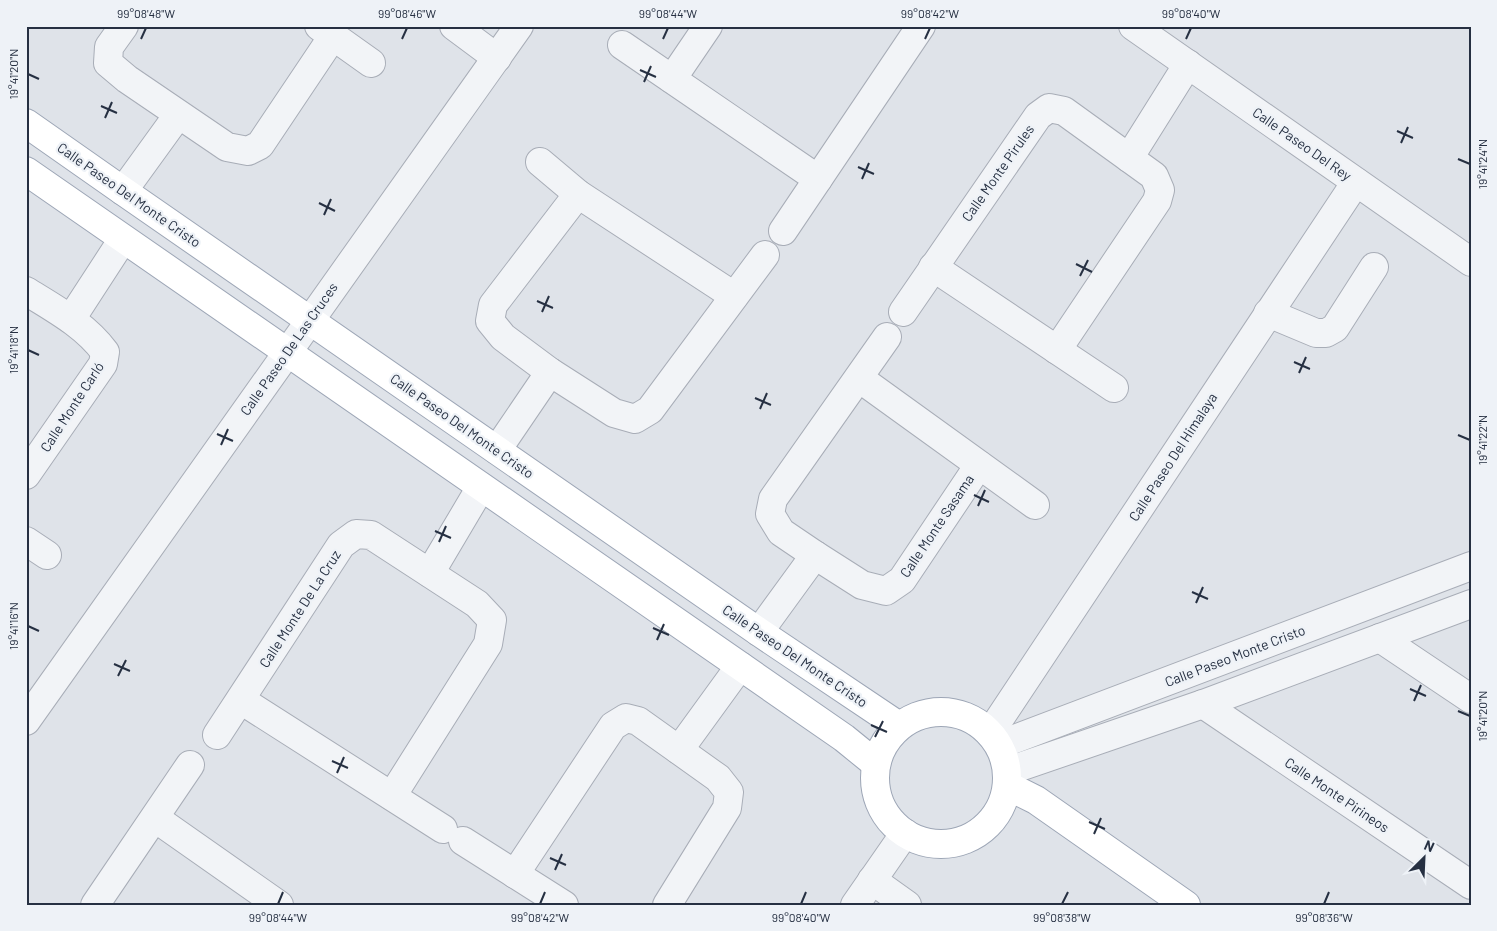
<svg xmlns="http://www.w3.org/2000/svg" width="1497" height="931" font-family="Barlow,sans-serif">
<style>
.lines{fill:none;stroke-linecap:round;stroke-linejoin:round}
.minor-casing{stroke:#a8adb7;stroke-width:30}
.major-casing{stroke:#9da6b6;stroke-width:30}
.minor{stroke:#f2f4f7;stroke-width:28}
.major{stroke:#fff;stroke-width:28}
.ticks{fill:none;stroke:#263042;stroke-width:2}
.labels{text-anchor:middle;stroke-width:4.5;stroke-linejoin:round;paint-order:stroke}
.street-label{font-size:14px;fill:#263042;stroke:#eef2f7}
.neatline{fill:none;stroke:#263042;stroke-width:2}
.ticks-label{font-size:12px;text-anchor:middle;fill:#263042}
</style>
<rect width="100%" height="100%" fill="#dfe3e9"/>
<g class="lines">
<!-- minor casing -->
<g class="minor-casing">
<g id="minor">
<path d="M124,26L109,47L108,63L127,79L227,147L248,151L260,145L333,36"/>
<path d="M319,26L371,63"/>
<path d="M454,26L497,58"/>
<path d="M1133,26L1471,262"/>
<path d="M622,45L818,179"/>
<path d="M672,79L708,26"/>
<path d="M1129,158L1188,64"/>
<path d="M540,162L578,194L734,296"/>
<path d="M123,191L178,115"/>
<path d="M578,194L493,305L490,321L503,337L550,372L614,413L635,419L650,410L765,255"/>
<path d="M783,231L921,26"/>
<path d="M933,267L1114,388"/>
<path d="M26,291C55,309 85,325 105,352L103,364L26,475"/>
<path d="M903,312L1038,116L1049,108L1064,111L1154,176L1160,190L1157,201L1057,350"/>
<path d="M1268,313L1316,333H1326L1335,328L1374,267"/>
<path d="M71,319L123,239"/>
<path d="M887,337L773,499L770,514L781,532L815,555L862,585L886,591L902,580L979,465"/>
<path d="M859,378L1035,505"/>
<path d="M497,450L550,372"/>
<path d="M26,541L47,555"/>
<path d="M430,573L481,487"/>
<path d="M759,632L815,555"/>
<path d="M1380,638L1471,699"/>
<path d="M241,700L443,829"/>
<path d="M1203,704L1471,885"/>
<path d="M26,721L519,26"/>
<path d="M990,733L1356,182"/>
<path d="M217,735L341,545L356,534L371,535L477,604L492,620L488,644L392,796"/>
<path d="M999,745L1471,566"/>
<path d="M679,750L740,666"/>
<path d="M1008,771L1203,704L1471,604"/>
<path d="M155,818L279,905"/>
<path d="M463,841L564,905"/>
<path d="M515,874L613,726L626,718L638,721L718,778L729,792L727,808L667,905"/>
<path d="M872,880L907,905"/>
<path d="M95,905L190,765"/>
<path d="M855,905L905,833"/>
</g>
</g>
<!-- major casing -->
<g class="major-casing">
<g id="major">
<path d="M26,123L123,191L759,632L899,726"/>
<path d="M26,171L844,738L876,764"/>
<circle cx="941" cy="778" r="66"/>
<path d="M1008,786L1036,800L1186,905"/>
</g>
</g>
<!-- minor -->
<use href="#minor" class="minor"/>
<!-- major -->
<use href="#major" class="major"/>
</g>
<!-- ticks -->
<path class="ticks" d="M141,39L146,28M402,39L407,28M663,39L668,28M925,39L930,28M1186,39L1191,28M640,70L656,77M28,74L39,79M644,82L651,66M101,106L117,113M105,118L112,102M1397,131L1413,138M1401,143L1408,127M1458,159L1470,164M858,167L874,174M862,179L869,163M319,203L335,211M324,215L331,199M1076,264L1092,272M1080,276L1088,260M537,301L553,308M542,312L549,296M28,350L39,355M1294,362L1310,369M1299,373L1306,357M755,398L771,405M760,409L767,393M217,434L233,441M1458,435L1470,440M221,445L228,429M974,495L989,502M978,506L985,490M435,531L451,538M439,542L446,526M1192,592L1208,599M1196,603L1203,587M28,626L39,631M653,628L669,635M657,640L664,624M114,664L130,671M118,676L126,660M1410,689L1426,696M1414,701L1421,685M1458,711L1470,716M871,725L887,732M875,737L883,721M332,761L348,768M337,773L344,757M1089,822L1105,829M1094,834L1101,818M550,858L566,865M555,870L562,854M278,904L283,892M540,904L545,892M801,904L806,892M1062,904L1068,892M1324,904L1329,892"/>
<g class="labels">
<!-- street labels -->
<g class="street-label">
<text transform="translate(1302 144) rotate(35)" y="5">Calle Paseo Del Rey</text>
<text transform="translate(998 173) rotate(-55)" y="5">Calle Monte Pirules</text>
<text transform="translate(129 195) rotate(35)" y="5">Calle Paseo Del Monte Cristo</text>
<text transform="translate(289 349) rotate(-55)" y="5">Calle Paseo De Las Cruces</text>
<text transform="translate(72 407) rotate(-57)" y="5">Calle Monte Carló</text>
<text transform="translate(462 426) rotate(35)" y="5">Calle Paseo Del Monte Cristo</text>
<text transform="translate(1173 457) rotate(-57)" y="5">Calle Paseo Del Himalaya</text>
<text transform="translate(937 526) rotate(-56)" y="5">Calle Monte Sasama</text>
<text transform="translate(300 609) rotate(-57)" y="5">Calle Monte De La Cruz</text>
<text transform="translate(795 656) rotate(34)" y="5">Calle Paseo Del Monte Cristo</text>
<text transform="translate(1235 656) rotate(-21)" y="5">Calle Paseo Monte Cristo</text>
<text transform="translate(1337 795) rotate(34)" y="5">Calle Monte Pirineos</text>
</g>
</g>
<!-- border -->
<rect width="1497" height="931" fill="none" stroke="#eef2f7" stroke-width="55"/>
<!-- north arrow -->
<g transform="translate(1424 858) rotate(24)" stroke="#eef2f7" stroke-width="4" paint-order="stroke">
<path d="M0-4L9 19L0 12L-9 19Z" fill="#263042"/>
<text y="-8" font-size="14" font-weight="bold" text-anchor="middle" fill="#263042">N</text>
</g>
<rect x="28" y="28" width="1442" height="876" class="neatline"/>
<g class="ticks-label">
<text x="146" y="18">99°08'48"W</text>
<text x="407" y="18">99°08'46"W</text>
<text x="668" y="18">99°08'44"W</text>
<text x="930" y="18">99°08'42"W</text>
<text x="1191" y="18">99°08'40"W</text>
<text transform="translate(14 74) rotate(-90)" y="4">19°41'20"N</text>
<text transform="translate(1483 164) rotate(-90)" y="4">19°41'24"N</text>
<text transform="translate(14 350) rotate(-90)" y="4">19°41'18"N</text>
<text transform="translate(1483 440) rotate(-90)" y="4">19°41'22"N</text>
<text transform="translate(14 626) rotate(-90)" y="4">19°41'16"N</text>
<text transform="translate(1483 716) rotate(-90)" y="4">19°41'20"N</text>
<text x="278" y="922">99°08'44"W</text>
<text x="540" y="922">99°08'42"W</text>
<text x="801" y="922">99°08'40"W</text>
<text x="1062" y="922">99°08'38"W</text>
<text x="1324" y="922">99°08'36"W</text>
</g>
</svg>
